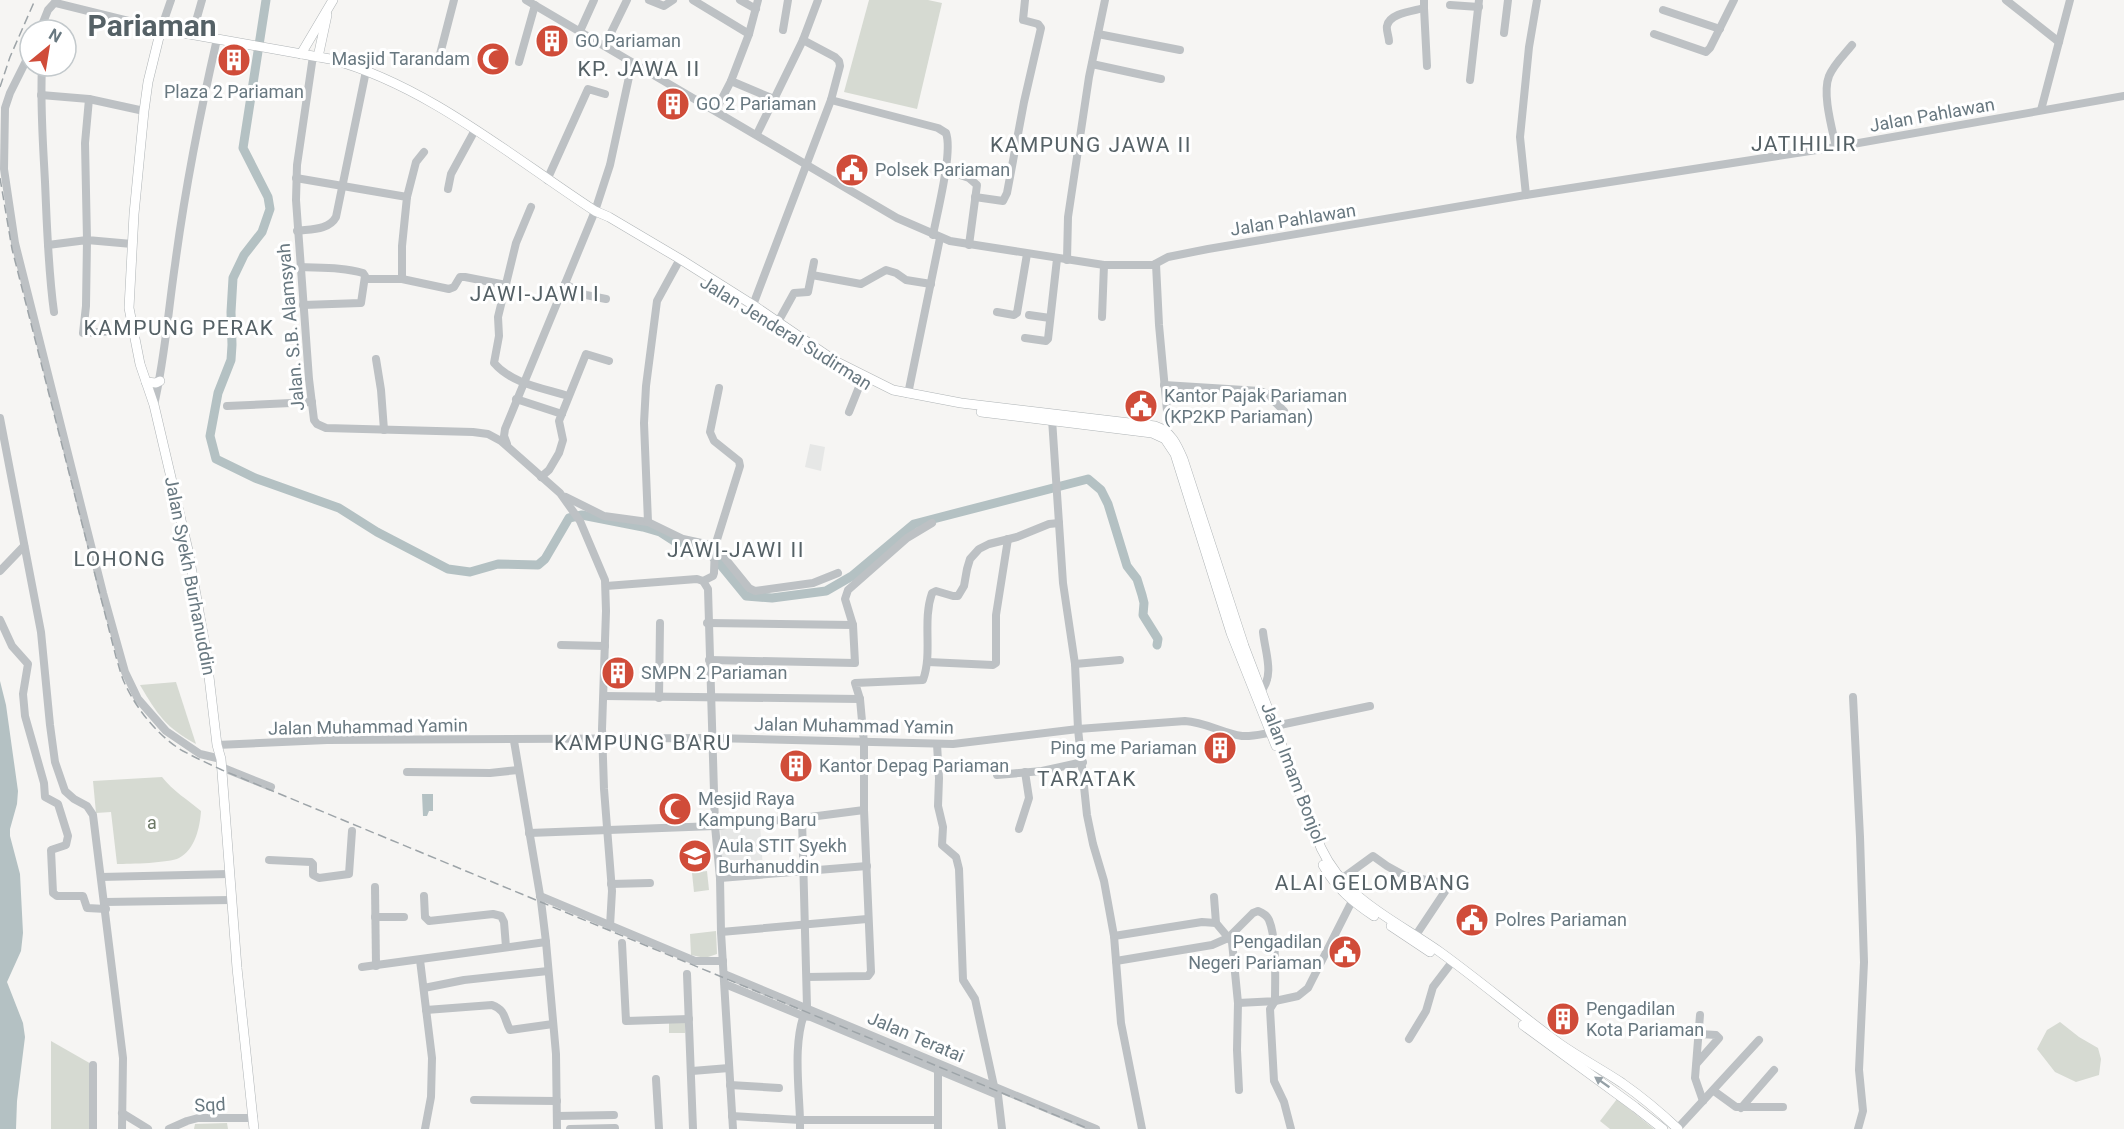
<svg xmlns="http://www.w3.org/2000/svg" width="2124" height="1129" font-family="Roboto,sans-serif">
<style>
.built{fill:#e6e7e6}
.green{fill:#d6dad2}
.water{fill:#b4c1c3}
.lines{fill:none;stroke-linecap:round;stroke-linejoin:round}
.river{stroke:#b4c1c3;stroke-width:9}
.major-casing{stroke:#afb4b6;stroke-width:10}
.minor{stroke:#bdc1c4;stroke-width:8}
.major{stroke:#fff;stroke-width:9}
.rail{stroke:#9da4a8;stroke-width:1.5;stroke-dasharray:9 4.5;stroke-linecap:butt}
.oneway{fill:#95a0a6}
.labels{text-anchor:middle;stroke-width:6;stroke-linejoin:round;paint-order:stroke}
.poi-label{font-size:18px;fill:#687880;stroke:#fff;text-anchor:start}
.street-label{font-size:18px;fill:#687880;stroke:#fff}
.park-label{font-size:18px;fill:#6c7866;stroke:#fff}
.quarter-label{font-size:21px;letter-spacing:1.5px;fill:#556166;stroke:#fff}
.town-label{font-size:30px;font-weight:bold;fill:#556166;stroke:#fff}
</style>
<rect width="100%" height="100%" fill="#f6f5f3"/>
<!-- built -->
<g class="built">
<path d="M810,444L825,447L821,471L805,467Z"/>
<path d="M760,825L763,869L723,871L720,827Z"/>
<path d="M685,844H702L704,868L687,870Z"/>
</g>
<!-- green -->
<g class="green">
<path d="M869,0H928L942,3L917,109L844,92Z"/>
<path d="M176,682L196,744C166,728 157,714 140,685Z"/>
<path d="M162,777C173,791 188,800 201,811C200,827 195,850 179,858C169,863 130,864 117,864L111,812L96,813L93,781Z"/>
<path d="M707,871L709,890L694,892L692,873Z"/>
<path d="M716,931L717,954L705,958L691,955L690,934Z"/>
<path d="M2060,1022L2079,1037L2098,1048L2101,1059L2099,1075L2076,1082L2055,1072L2037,1049L2047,1030Z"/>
<rect x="669" y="1023" width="16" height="10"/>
<path d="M51,1041L93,1065L92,1129H51Z"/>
<path d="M1617,1099L1654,1129H1610L1600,1121Z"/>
<path d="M227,1123L228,1129H194L195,1124Z"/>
</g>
<!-- water -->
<g class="water">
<path d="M0,681L6,705L18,791L17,804L10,829V836L20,874L23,933L21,951L7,982L23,1023L25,1037L17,1101L16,1129H0Z"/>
<path d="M422,794H433V811H429L427,816H423Z"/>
</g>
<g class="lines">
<!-- river -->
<path class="river" d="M266,0L243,148L268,197L270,209L262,232L244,255L233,278L231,312L232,345L231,360L218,393L210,436L216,459L255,478L339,508L377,532L448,569L470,572L498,564L538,565L545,559L569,518L582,515L643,527L660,532L674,541L695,545L707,551L719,563L746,596L772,598L826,591L852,576L914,524L1088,479L1101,490L1108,504L1127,566L1137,579L1142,595L1144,603L1143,615L1158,639L1157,645"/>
<!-- major casing -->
<g class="major-casing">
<g id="major">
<path d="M301,54L333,0"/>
<path d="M318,57L327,15"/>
<path d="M146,382L156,383L160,381"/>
<path d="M981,412L1152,433L1165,439L1175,454L1231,633L1276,746"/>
<path d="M1323,865C1336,888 1353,902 1374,916"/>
<path d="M1391,926L1430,952"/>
<path d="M1523,1025L1635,1107L1663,1129"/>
<path d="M254,1129L237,968L221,759L217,745L206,651L188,550L154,405L140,364L129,308L134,214L144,111L148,82L161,29L330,59C427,85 512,157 595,211L609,217L680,259L753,305L835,361L893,390L961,403L1155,426C1171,431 1177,445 1183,459L1244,646L1321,848C1346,901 1395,920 1440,952C1480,981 1519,1014 1560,1044C1580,1058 1601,1069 1622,1083C1642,1097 1660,1112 1678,1129"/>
</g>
</g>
<!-- minor -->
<g class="minor">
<path d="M526,0L897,218L950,241L1104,265H1153L1168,257L1208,249L1526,195L1836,147L2124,96"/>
<path d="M649,0L664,6L673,0"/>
<path d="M693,0L749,34L758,0"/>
<path d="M740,0L756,9"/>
<path d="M2006,0L2059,42"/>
<path d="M56,3L161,29L171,0"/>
<path d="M1450,5L1479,7"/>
<path d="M1424,8L1427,66"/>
<path d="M1663,10L1720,29"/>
<path d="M40,30L48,10L57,0"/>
<path d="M783,30L788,0"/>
<path d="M580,31L594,0"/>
<path d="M1504,33L1508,0"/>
<path d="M749,34L731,81L774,99"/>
<path d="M1098,34L1180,50"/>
<path d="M1654,34L1706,52L1710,48L1734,0"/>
<path d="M192,35L202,0"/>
<path d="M1389,41C1389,37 1386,30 1387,26C1389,13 1414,11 1424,8V0"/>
<path d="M605,45L627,0"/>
<path d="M30,53L10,93L5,108L4,169L15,243L103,593L125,672L138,699L166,731L200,754L221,759"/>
<path d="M313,56L297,165L296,200L309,379L314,420L317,424L326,428L473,432L488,434L501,441L560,493L580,521L605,580L606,611L602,729L604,789L612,891L610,926"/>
<path d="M439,58L454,0"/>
<path d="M519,62L535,5"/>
<path d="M1092,64L1161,79"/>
<path d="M42,66C40,105 43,143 45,182C47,226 48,269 54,312"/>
<path d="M1470,80L1479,0"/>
<path d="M41,95L89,99L144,111"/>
<path d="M89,99L85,143L87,240L132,244"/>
<path d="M831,100L938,128L946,133C953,152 937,213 933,235"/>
<path d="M716,110L731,81"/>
<path d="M2041,110L2070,0"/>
<path d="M757,134L803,40L818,0"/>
<path d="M1836,147C1832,128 1822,94 1829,76C1834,64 1844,55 1852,45"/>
<path d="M945,170L969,178L977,185L969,245"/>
<path d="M296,178L407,197L402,246V279H365"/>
<path d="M547,180L588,89L605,94"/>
<path d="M448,189L451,174L475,130"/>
<path d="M1526,195L1520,137L1529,47L1537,0"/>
<path d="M407,197L416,162L424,152"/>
<path d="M975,197L1003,201L1007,193L1024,102L1041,28L1038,24L1023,20L1025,0"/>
<path d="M531,207L516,243L498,317L499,336L494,363C512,384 543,388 568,396"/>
<path d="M297,231C311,229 329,230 336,217L366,71"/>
<path d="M48,245L87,240L86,306L83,333L132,330"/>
<path d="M1067,260L1068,217L1089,77L1105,0"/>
<path d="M1156,264L1159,325L1168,422L1166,436"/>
<path d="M300,267C321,268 343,267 363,273L365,276L361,303L303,305"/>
<path d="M812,275L861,284L886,270L896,273L906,280L931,284"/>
<path d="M402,279L449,289L454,287L460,277H465L506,285"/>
<path d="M565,284L586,295L606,299"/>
<path d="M753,305L831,100L840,66L839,61L835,57L803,40"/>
<path d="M997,312L1014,315L1017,313L1027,254"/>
<path d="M1029,315L1050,318"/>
<path d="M1102,317L1104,265"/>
<path d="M778,322L794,293L808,292L814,262"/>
<path d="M1025,338L1046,341L1048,339L1057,259"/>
<path d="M376,359L381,390L384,430"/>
<path d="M1164,385L1260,391L1267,394L1284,411"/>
<path d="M908,394L940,238"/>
<path d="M516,399L562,414"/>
<path d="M154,405C165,358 168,312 175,265C185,189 200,113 217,39"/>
<path d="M227,406L312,402"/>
<path d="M849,412L861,382"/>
<path d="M0,418L41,632L50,725L55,762L65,791L74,799L87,806L93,815L123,1058L122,1129"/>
<path d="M1052,419L1063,583L1075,664L1078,729L1087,815L1093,844L1104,881L1114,936L1121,1023L1142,1129"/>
<path d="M507,444L504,436L505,429L595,211L610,165L629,77L636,64"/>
<path d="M541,477L549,470L559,453L563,440L559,421L586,354L609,361"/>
<path d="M566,497L604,516L648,522L683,539L715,546L749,588L755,591L813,583L838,573"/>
<path d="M648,522L644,423L646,386L657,301L680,259"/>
<path d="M0,571L24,546"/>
<path d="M703,581L713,576L714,573L715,546L740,466L739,461L714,441L710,432L719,388"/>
<path d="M606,586L697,579L703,581L708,589L715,826L720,878L721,932L733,1129"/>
<path d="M0,620L12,646L28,664L23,694L25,716L44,783L45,797L58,804L68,836L66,845L51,850L53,893L57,896H83L87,908L106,909"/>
<path d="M707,623L853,625L855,663L709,660"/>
<path d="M853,625L845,599L848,590L907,538L932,523"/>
<path d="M561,645L605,646"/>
<path d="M928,662L993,665L996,663V615L1008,539"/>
<path d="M1075,664L1120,660"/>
<path d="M1261,691C1275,675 1265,652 1263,632"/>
<path d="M604,696L860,699"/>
<path d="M1853,697L1860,837L1864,962L1859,1070L1863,1111L1858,1129"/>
<path d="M659,698L660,623"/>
<path d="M1275,726L1370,706"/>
<path d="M514,741L541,901L546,942L556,1054L557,1129"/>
<path d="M937,744L939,778L938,806L943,827L942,845L956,857L959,869L963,980L975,999L994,1086"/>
<path d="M217,745L327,740L712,738L953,744L1078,729L1185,721C1205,722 1222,733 1242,736C1254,737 1265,733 1276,732"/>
<path d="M221,767L271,787"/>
<path d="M407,772L490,773L518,770"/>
<path d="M997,775L1042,771L1083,762"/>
<path d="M1019,829L1029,798L1025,772"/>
<path d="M529,833L715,826L802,818L864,810"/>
<path d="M269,860L311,862L313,864V875L319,878L349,874L352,831"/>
<path d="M101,877L229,874"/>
<path d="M720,878L867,866"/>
<path d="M1340,880L1373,856L1387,866L1405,876L1449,884L1448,887L1416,935"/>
<path d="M611,884L650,883"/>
<path d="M375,887L376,966"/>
<path d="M424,896L425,917L429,921L493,914L501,916L504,922L506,947"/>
<path d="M540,896L695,961H723"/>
<path d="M1214,897L1216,923"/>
<path d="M105,902L231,900"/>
<path d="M375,917H404"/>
<path d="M721,932L867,919"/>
<path d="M1114,936L1202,922L1216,923L1232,942L1238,1003L1237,1050L1239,1090"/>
<path d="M622,943L626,1021L689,1019"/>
<path d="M420,960L432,1058L431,1097L425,1129"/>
<path d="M1116,961L1212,945L1228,938L1253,913L1258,911C1263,913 1267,915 1269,920C1277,939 1275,979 1275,1001L1238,1003"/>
<path d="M362,967L546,942"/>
<path d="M687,974L693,1129"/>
<path d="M724,974L1096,1129"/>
<path d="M807,977L868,976L871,972L864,810V743L860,699L855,683L923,680C933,652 922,622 932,593L936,591L953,596H958L964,586L967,569L970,559L979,549L989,544L1017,537L1049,524L1059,523"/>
<path d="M725,984L803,1016L811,1017L998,1095L1002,1129"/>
<path d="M424,988L464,980L548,971"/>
<path d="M426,1010L492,1005C506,1010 504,1019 510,1030L553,1024"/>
<path d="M1700,1015L1695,1078L1703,1101"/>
<path d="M1409,1039L1426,1011L1433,987L1449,966"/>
<path d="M1697,1063L1719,1038L1716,1035L1700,1034"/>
<path d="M938,1070V1129"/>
<path d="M692,1071L729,1068"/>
<path d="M656,1079L659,1129"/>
<path d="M730,1085L779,1088"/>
<path d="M1714,1091L1736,1107H1783"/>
<path d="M474,1100L557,1101"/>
<path d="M1741,1108L1774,1070"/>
<path d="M122,1113L148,1129"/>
<path d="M557,1116L614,1115"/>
<path d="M732,1116L800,1120C799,1086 792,1039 807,1007L802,818"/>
<path d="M1678,1128L1759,1040"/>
<path d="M93,1129V1065"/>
<path d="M169,1129L187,1121L198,1118H254"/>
<path d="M570,1129L615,1128"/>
<path d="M800,1129V1120H937"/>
<path d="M1291,1129L1284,1102L1274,1081L1270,1009L1275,1001L1298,996L1308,988L1352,901"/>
</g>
<!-- major -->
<use href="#major" class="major"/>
<!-- rail -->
<g class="rail">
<path d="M0,87L10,57L35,0"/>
<path d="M0,178L12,249L116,657C119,666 121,676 125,684C137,710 159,737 183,751C196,758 209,764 222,770L1089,1129"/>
</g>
</g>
<!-- one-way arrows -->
<defs><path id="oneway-solid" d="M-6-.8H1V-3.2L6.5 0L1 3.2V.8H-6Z" transform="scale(1.5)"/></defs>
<use class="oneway" href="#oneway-solid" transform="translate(1602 1082) rotate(-145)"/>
<!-- icons -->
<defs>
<g id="building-disc" transform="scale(1.725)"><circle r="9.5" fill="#d04c39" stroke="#fff"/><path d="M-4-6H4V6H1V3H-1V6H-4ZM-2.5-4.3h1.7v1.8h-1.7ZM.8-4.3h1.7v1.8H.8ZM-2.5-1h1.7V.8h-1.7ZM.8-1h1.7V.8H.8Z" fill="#fff"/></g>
<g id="mosque-disc" transform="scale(1.725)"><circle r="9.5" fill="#d04c39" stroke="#fff"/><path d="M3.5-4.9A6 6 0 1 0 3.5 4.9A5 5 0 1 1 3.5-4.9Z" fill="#fff"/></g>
<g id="civic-disc" transform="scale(1.725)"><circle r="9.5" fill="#d04c39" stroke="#fff"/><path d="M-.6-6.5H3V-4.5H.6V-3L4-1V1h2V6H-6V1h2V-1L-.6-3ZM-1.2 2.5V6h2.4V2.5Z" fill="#fff"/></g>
<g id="university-disc" transform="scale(1.725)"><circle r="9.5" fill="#d04c39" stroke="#fff"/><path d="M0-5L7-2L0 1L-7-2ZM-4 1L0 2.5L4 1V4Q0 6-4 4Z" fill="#fff"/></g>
</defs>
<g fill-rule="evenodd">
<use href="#building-disc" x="552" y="41"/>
<use href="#mosque-disc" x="493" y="59"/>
<use href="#building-disc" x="234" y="60"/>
<use href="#building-disc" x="673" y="104"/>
<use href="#civic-disc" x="852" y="170"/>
<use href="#civic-disc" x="1141" y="406"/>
<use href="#building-disc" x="618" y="673"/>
<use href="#building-disc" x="1220" y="748"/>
<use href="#building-disc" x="796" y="766"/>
<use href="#mosque-disc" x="675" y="809"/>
<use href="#university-disc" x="695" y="856"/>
<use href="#civic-disc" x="1472" y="920"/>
<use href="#civic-disc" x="1345" y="952"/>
<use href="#building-disc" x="1563" y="1019"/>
</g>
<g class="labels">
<!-- poi labels -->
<g class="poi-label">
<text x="575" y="47">GO Pariaman</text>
<text x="470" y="65" text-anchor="end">Masjid Tarandam</text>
<text x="234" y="98" text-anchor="middle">Plaza 2 Pariaman</text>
<text x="696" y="110">GO 2 Pariaman</text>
<text x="875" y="176">Polsek Pariaman</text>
<text x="1164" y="402">Kantor Pajak Pariaman<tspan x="1164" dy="21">(KP2KP Pariaman)</tspan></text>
<text x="641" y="679">SMPN 2 Pariaman</text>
<text x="1197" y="754" text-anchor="end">Ping me Pariaman</text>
<text x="819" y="772">Kantor Depag Pariaman</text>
<text x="698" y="805">Mesjid Raya<tspan x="698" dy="21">Kampung Baru</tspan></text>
<text x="718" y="852">Aula STIT Syekh<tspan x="718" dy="21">Burhanuddin</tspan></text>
<text x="1495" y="926">Polres Pariaman</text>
<text x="1322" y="948" text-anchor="end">Pengadilan<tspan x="1322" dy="21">Negeri Pariaman</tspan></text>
<text x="1586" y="1015">Pengadilan<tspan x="1586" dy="21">Kota Pariaman</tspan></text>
</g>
<!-- street labels -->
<g class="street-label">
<text transform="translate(1932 115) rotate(-10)" y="6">Jalan Pahlawan</text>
<text transform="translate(1293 220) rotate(-9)" y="6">Jalan Pahlawan</text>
<text transform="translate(291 327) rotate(-95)" y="6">Jalan. S.B. Alamsyah</text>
<text transform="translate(786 333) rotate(32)" y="6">Jalan Jenderal Sudirman</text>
<text transform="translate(190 576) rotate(79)" y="6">Jalan Syekh Burhanuddin</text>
<text transform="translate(854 726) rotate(1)" y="6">Jalan Muhammad Yamin</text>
<text transform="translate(368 727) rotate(-1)" y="6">Jalan Muhammad Yamin</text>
<text transform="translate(1293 773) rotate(69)" y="6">Jalan Imam Bonjol</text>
<text transform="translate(916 1037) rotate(23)" y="6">Jalan Teratai</text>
<text transform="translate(210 1105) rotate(-3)" y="6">Sqd</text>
</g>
<!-- park labels -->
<g class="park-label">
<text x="152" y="829">a</text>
</g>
<!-- quarter labels -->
<g class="quarter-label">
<text x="639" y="76">KP. JAWA II</text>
<text x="1804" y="151">JATIHILIR</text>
<text x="1091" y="152">KAMPUNG JAWA II</text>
<text x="535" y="301">JAWI-JAWI I</text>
<text x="179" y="335">KAMPUNG PERAK</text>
<text x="736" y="557">JAWI-JAWI II</text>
<text x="120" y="566">LOHONG</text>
<text x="643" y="750">KAMPUNG BARU</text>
<text x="1087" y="786">TARATAK</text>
<text x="1373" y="890">ALAI GELOMBANG</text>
</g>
<!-- town labels -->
<g class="town-label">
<text x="152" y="36">Pariaman</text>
</g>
</g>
<!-- north arrow -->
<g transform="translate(48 48) rotate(30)"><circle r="28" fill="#ffffff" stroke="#c3c9cc" stroke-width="1.5"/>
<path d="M0-4.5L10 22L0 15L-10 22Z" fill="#d04c39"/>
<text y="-9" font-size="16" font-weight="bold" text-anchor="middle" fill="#687880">N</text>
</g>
</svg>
